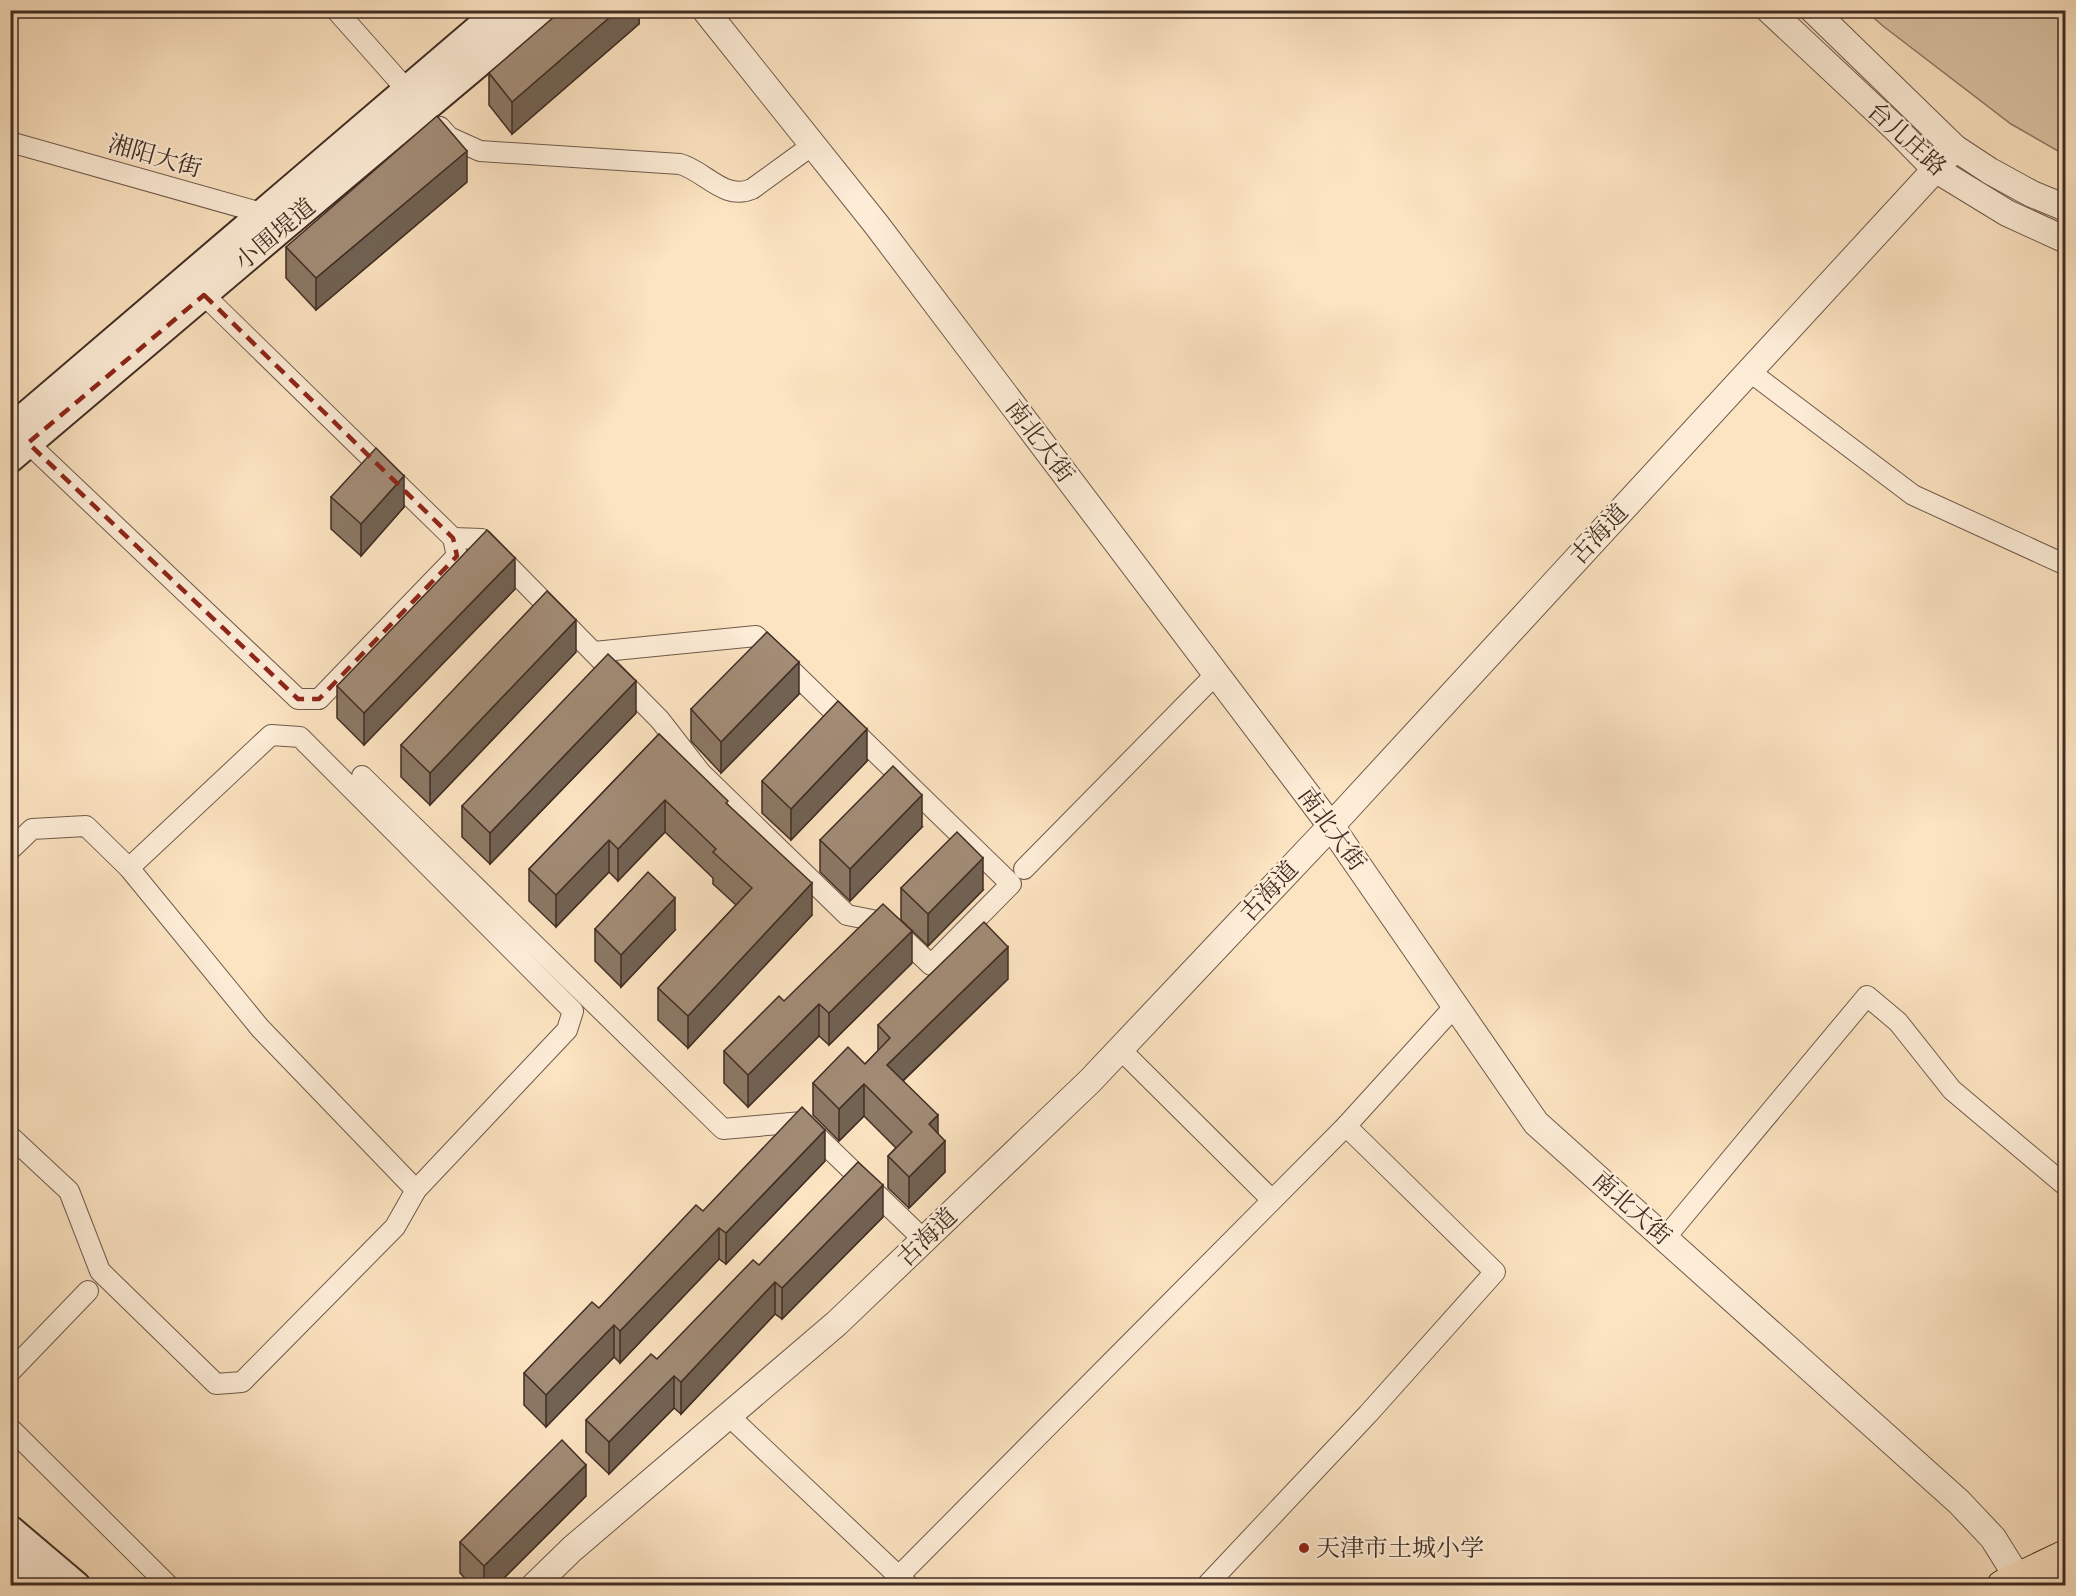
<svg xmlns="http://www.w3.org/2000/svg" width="2076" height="1596" font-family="'Sorts Mill Goudy','Noto Serif SC',serif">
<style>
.green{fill:#dcc4a6;stroke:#8e7865;stroke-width:1.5}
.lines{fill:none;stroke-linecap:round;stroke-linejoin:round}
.minor-casing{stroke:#705a4b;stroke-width:22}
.tertiary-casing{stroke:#705a4b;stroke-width:28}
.secondary-casing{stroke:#412d24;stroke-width:32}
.primary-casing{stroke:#412d24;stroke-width:34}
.minor{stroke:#fdedd7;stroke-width:20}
.tertiary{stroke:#fdedd7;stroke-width:26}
.secondary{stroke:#fdedd7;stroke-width:28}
.primary{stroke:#fce3c1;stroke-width:32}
.wall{fill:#8b7865;stroke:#412d24;stroke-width:1.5}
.shaded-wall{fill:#716253;stroke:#412d24;stroke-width:1.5}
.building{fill:#a28c76;stroke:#412d24;stroke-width:1.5}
.marked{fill:none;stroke:#8f2418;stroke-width:4.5;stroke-dasharray:12 8;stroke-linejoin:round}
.poi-dot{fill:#8f2418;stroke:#fdedd7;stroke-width:2}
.labels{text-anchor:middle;stroke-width:4.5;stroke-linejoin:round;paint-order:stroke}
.street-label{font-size:24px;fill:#412d24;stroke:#fdedd7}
.poi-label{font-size:24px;fill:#412d24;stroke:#fdedd7;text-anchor:start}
</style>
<rect width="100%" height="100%" fill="#fce3c1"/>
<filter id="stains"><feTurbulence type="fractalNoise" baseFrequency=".00333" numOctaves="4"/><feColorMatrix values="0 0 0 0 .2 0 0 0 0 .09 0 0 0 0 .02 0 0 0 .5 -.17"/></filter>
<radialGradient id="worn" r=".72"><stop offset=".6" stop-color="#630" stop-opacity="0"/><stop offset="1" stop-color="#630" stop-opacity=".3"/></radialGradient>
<!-- green -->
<path class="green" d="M1866,11H2065V155L2011,124L1883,26Z"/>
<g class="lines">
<!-- minor casing -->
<g class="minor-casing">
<g id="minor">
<path d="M336,10L414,98"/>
<path d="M440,127L449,137L480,151L680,164C705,171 724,201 752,189L814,144"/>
<path d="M10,142L265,214L269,218"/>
<path d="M1749,371L1913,495L2066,565"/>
<path d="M28,443L298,699H319L457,556L453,538L204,295"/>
<path d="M453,538L482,539L660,720L701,773L847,915L887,923L931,965L1011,884L756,636L594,652"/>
<path d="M362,776L723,1129L802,1122L924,1240"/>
<path d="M10,850L32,829L86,826L129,868L271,735L300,737L573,1011L567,1030L416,1190L395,1227L242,1382L216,1384L100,1271L69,1191L10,1136"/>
<path d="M129,868L260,1028L416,1190"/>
<path d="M1024,869L1216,674"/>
<path d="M1120,1049L1272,1200"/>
<path d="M1665,1238L1867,996L1898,1022L1952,1090L2066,1186"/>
<path d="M10,1372L88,1291"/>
<path d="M728,1415L909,1586"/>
<path d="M10,1428L169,1586"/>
<path d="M899,1576L1346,1126L1455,1006"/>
<path d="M1206,1586L1368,1414L1495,1272L1346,1126"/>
</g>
</g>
<!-- tertiary casing -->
<g class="tertiary-casing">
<g id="tertiary">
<path d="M705,10L876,224L1331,826L1536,1123L1959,1502L1993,1538L2023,1586"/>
<path d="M1769,10L1896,129L1935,169L2007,213L2066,240"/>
<path d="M1813,10L1955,148L1990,171L2032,194L2066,208"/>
<path d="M534,1586L572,1549L837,1323L1090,1081L1331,826L1955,148"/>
</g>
</g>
<!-- secondary casing -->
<g class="secondary-casing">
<g id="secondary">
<path d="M10,430L501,10"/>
<path d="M10,458L280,229L541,10"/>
<path d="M10,1530L76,1586"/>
<path d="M10,1565L35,1586"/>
</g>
</g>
<!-- primary casing -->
<g class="primary-casing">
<path id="primary" d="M2003,1586L2066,1556"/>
</g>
<!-- minor -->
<use href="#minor" class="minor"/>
<!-- tertiary -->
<use href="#tertiary" class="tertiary"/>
<!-- secondary -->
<use href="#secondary" class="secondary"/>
<!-- primary -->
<use href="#primary" class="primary"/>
</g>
<!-- wall -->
<g class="wall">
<path d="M639,10V24L512,134L489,105V73Z"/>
<path d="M467,182L316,310L286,278V247Z"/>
<path d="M331,497L404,507L361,556L331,529Z"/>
<path d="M515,589L364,745L337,718V686Z"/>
<path d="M576,652L430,805L401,777V745Z"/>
<path d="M799,694L721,773L691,741V709Z"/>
<path d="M636,713L490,864L462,837V806Z"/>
<path d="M659,734L728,805L812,915L688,1048L658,1020V988L736,905L713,884V878L665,832L618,881L609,872L556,927L529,901V869Z"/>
<path d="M867,761L791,840L762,813V781Z"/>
<path d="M922,827L850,901L820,872V840Z"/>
<path d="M901,888L983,890L928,946L901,920Z"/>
<path d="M595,929L675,930L621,987L595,961Z"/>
<path d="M912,963L829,1045L819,1036L748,1107L724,1083V1051L784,1001Z"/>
<path d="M1008,979L903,1081L938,1133L945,1172L909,1208L888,1188V1156L896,1148L864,1116L839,1141L813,1115V1083L865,1064L878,1051V1025Z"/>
<path d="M825,1161L726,1264L719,1259L620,1363L614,1357L546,1427L524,1405V1373L599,1308L703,1211Z"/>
<path d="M883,1217L782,1319L775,1314L681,1414L674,1408L609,1474L586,1452V1420L657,1359L759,1265Z"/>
<path d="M586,1496L496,1586H472L460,1573V1542Z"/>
</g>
<!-- shaded-wall -->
<g class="shaded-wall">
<path d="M618,10H639V24L512,134V102Z"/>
<path d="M467,151V182L316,310V278Z"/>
<path d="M404,476V507L361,556V524Z"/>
<path d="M515,558V589L364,745V713Z"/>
<path d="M576,620V652L430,805V773Z"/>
<path d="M799,662V694L721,773V742Z"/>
<path d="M636,681V713L490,864V833Z"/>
<path d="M867,729V761L791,840V809Z"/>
<path d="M922,795V827L850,901V869Z"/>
<path d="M665,800V832L618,881V849Z"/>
<path d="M609,840V872L556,927V895Z"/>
<path d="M983,858V890L928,946V914Z"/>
<path d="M812,883V915L688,1048V1016Z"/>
<path d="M675,898V930L621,987V955Z"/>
<path d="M912,931V963L829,1045V1013Z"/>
<path d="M1008,947V979L887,1096V1065Z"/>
<path d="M819,1004V1036L748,1107V1075Z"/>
<path d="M864,1084V1116L839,1141V1109Z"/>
<path d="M938,1115V1147L929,1124Z"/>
<path d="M825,1130V1161L726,1264V1233Z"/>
<path d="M945,1141V1172L909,1208V1177Z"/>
<path d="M883,1185V1217L782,1319V1288Z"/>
<path d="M719,1228V1259L620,1363V1331Z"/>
<path d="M775,1282V1314L681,1414V1382Z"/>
<path d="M614,1325V1357L546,1427V1395Z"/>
<path d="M674,1376V1408L609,1474V1442Z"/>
<path d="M586,1465V1496L496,1586H484V1566Z"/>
</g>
<!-- building -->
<g class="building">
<path d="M562,10H618L512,102L489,73Z"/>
<path d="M437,116L467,151L316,278L286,247Z"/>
<path d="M376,448L404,476L361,524L331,497Z"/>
<path d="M487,530L515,558L364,713L337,686Z"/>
<path d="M547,591L576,620L430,773L401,745Z"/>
<path d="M767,632L799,662L721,742L691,709Z"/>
<path d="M608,654L636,681L490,833L462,806Z"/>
<path d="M838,701L867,729L791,809L762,781Z"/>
<path d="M659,734L728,801L726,803L812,883L688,1016L658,988L752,888L713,852L716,849L665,800L618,849L609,840L556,895L529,869Z"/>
<path d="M893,766L922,795L850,869L820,840Z"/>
<path d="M957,832L983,858L928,914L901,888Z"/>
<path d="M648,872L675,898L621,955L595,929Z"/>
<path d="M883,904L912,931L829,1013L819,1004L748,1075L724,1051L779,996L784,1001Z"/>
<path d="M984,922L1008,947L887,1065L938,1115L929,1124L945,1141L909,1177L888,1156L912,1132L864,1084L839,1109L813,1083L848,1047L865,1064L890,1038L878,1025Z"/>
<path d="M802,1107L825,1130L726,1233L719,1228L620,1331L614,1325L546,1395L524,1373L592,1302L599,1308L696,1205L703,1211Z"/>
<path d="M858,1162L883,1185L782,1288L775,1282L681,1382L674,1376L609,1442L586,1420L651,1354L657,1359L753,1260L759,1265Z"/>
<path d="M562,1440L586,1465L484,1566L460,1542Z"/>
</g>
<!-- marked area -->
<path class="marked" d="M204,295L453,538L457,556L319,699H298L28,443Z"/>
<!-- markers -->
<circle class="poi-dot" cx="1304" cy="1548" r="6"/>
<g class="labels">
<!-- street labels -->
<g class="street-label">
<text transform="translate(1907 139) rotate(42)" y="8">台儿庄路</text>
<text transform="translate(155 156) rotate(16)" y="8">湘阳大街</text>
<text transform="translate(275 234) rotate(-40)" y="8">小围堤道</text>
<text transform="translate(1040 441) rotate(53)" y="8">南北大街</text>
<text transform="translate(1599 534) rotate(-47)" y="8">古海道</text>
<text transform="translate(1332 829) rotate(54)" y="8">南北大街</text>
<text transform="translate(1269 891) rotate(-47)" y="8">古海道</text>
<text transform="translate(1632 1208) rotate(42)" y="8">南北大街</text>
<text transform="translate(927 1237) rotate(-44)" y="8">古海道</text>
</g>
<!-- poi labels -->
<g class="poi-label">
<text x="1316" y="1556">天津市土城小学</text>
</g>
</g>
<!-- margin -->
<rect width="2076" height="1596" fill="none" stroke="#fce3c1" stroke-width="36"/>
<rect x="12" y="12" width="2052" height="1572" fill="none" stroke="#412d24" stroke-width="3"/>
<rect x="18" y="18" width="2040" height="1560" fill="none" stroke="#412d24" stroke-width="1.5"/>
<rect width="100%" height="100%" filter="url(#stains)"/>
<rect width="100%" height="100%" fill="url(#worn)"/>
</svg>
